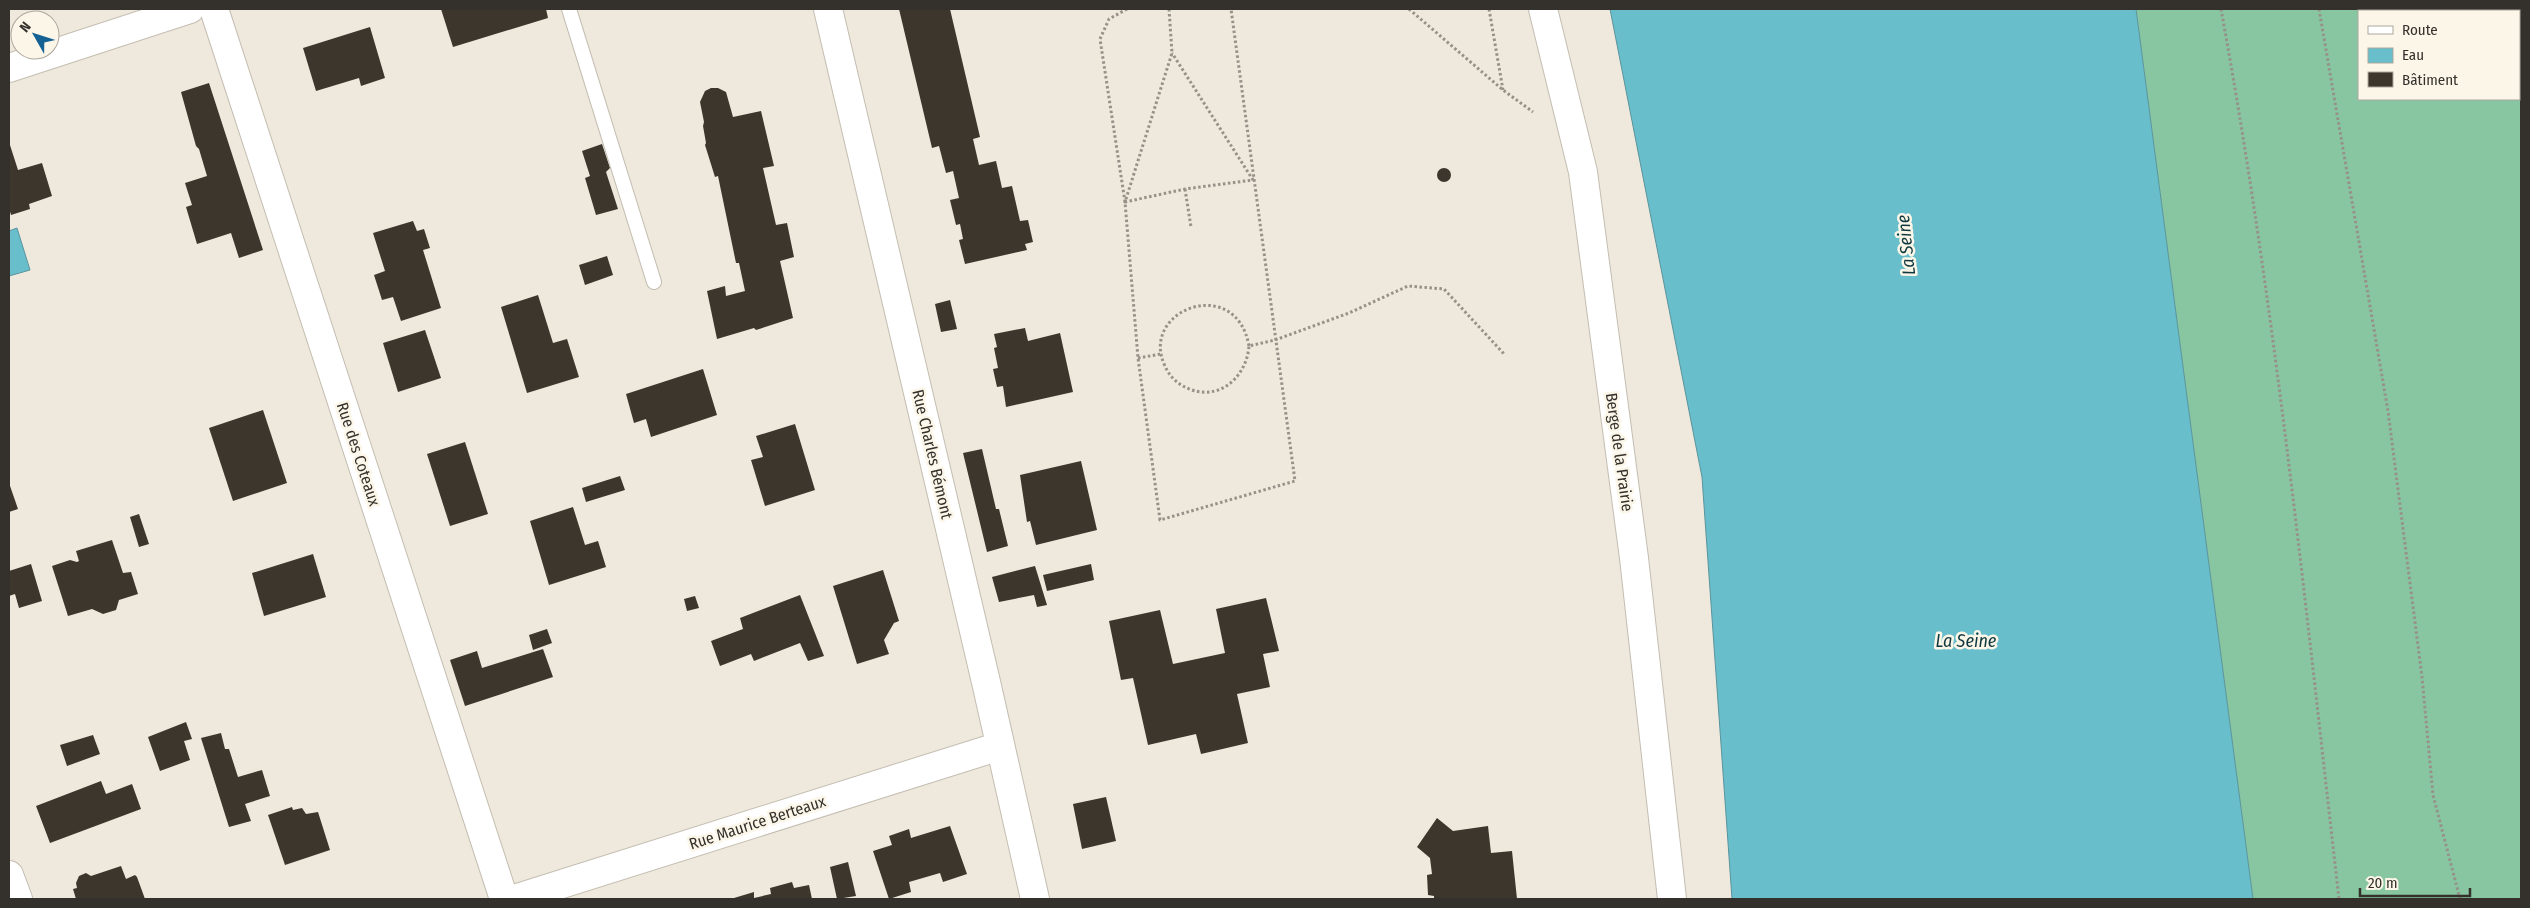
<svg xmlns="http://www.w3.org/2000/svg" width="2530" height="908" font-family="'Fira Sans Condensed',sans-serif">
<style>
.forest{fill:#87c6a0;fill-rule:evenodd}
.water{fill:#69becc;stroke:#59949c}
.building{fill:#3c362d}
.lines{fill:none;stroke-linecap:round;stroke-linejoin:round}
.service-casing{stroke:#c4beb2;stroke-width:16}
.minor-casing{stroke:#c4beb2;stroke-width:30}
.path{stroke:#969189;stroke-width:3;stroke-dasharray:2.5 2.5;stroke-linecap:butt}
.service{stroke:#fff;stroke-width:14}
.minor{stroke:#fff;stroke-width:28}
.labels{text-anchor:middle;stroke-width:5;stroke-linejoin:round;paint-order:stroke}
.street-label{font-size:16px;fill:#34312d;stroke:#fcf6e9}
.water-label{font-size:18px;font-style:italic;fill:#0f383e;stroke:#fcf6e9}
</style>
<rect width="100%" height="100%" fill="#efe8dc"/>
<!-- forest -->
<path class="forest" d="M2136,9H2521V899H2253ZM2359,11H2519V99H2359Z"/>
<!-- water -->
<g class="water">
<path d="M1610,9H2136L2253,899H1732L1702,477Z"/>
<path d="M17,228L30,270L9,276V231Z"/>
</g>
<!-- building -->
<g class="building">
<path d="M441,9H546L548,18L453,47Z"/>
<path d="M899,9H950L980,137L973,139L979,165L996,161L1002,188L1012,186L1020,221L1028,220L1033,242L1025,244L1027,250L965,264L959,240L963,239L960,224L956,225L950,200L959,198L953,171L946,173L939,146L932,148Z"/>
<path d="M370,27L385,78L361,86L359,78L316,91L303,48Z"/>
<path d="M209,83L263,250L239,258L231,233L197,244L186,207L192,205L185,183L207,176L199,149L196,146L181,92Z"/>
<path d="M711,88H718L726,92L733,117L761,111L774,166L763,168L776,225L787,223L794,257L780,261L793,318L756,330L754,328L717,339L707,291L725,286L726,296L745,291L739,263H736L718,176L715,177L705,145L706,143L703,126L704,122L700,102L705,91Z"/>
<path d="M9,142L18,170L42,163L52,196L29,204L30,209L11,215L9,208Z"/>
<path d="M602,144L610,168L606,172L618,209L596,215L585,178L590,176L582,151Z"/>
<circle cx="1444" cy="175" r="7"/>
<path d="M413,221L417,231L424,229L430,248L423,250L441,308L401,321L393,297L382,300L374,275L385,271L373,233Z"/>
<path d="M607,256L613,275L585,285L579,265Z"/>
<path d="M538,295L553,343L567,339L579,377L527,393L501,307Z"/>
<path d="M950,300L957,329L941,332L935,304Z"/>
<path d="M1025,328L1028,341L1060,333L1073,392L1006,407L1003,386L997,387L993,369L998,368L994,348L997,347L994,334Z"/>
<path d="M425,330L441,378L398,392L383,343Z"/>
<path d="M703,369L717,415L651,437L646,419L634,423L626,394Z"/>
<path d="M263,410L287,483L233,501L209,428Z"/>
<path d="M795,424L815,490L765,506L751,460L763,457L756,436Z"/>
<path d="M465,442L488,514L450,526L427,454Z"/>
<path d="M982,449L996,509H999L1008,546L987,552L963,453Z"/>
<path d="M1081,461L1097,530L1036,545L1030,521L1027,522L1020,475Z"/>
<path d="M620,476L625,490L586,502L582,488Z"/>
<path d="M9,483L18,509L9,512Z"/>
<path d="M573,507L585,545L598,541L606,567L549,585L530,521Z"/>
<path d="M139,514L149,544L139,547L130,517Z"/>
<path d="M112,540L123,573L131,572L138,594L119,600L116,610L103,614L92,609L68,616L52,566L70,560L77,562L79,561L76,551Z"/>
<path d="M313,554L326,597L264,616L252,573Z"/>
<path d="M31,564L42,601L19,608L15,594L9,596V571Z"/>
<path d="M1091,564L1094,580L1047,591L1043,575Z"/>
<path d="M1035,566L1047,605L1037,607L1034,595L999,602L992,577Z"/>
<path d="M883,570L899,621L894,623L884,640L889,654L857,664L833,586Z"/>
<path d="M800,595L824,656L808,661L800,643L754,661L751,654L720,666L711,641L743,629L740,618Z"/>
<path d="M695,596L699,608L687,611L684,599Z"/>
<path d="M1266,598L1279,651L1263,654L1270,687L1237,694L1248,743L1201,754L1196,734L1148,745L1133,678L1121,680L1109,621L1160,610L1173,664L1225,653L1216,609Z"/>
<path d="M547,629L552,643L533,650L529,635Z"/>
<path d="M543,649L553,677L465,706L450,660L477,651L482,668Z"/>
<path d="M186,722L192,739L184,741L190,760L160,771L148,737Z"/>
<path d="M221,733L225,749H229L238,777L262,770L270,796L245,804L251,821L229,827L201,738Z"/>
<path d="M93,735L100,754L67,766L60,745Z"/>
<path d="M101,781L106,794L132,784L141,809L50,843L36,806Z"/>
<path d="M1106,797L1116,841L1082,849L1073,804Z"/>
<path d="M292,807L293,810L302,808L306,814L318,812L330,850L285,865L268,815Z"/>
<path d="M1437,818L1453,831L1488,826L1491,853L1512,851L1517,899H1434V896L1428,895L1427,875L1432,874L1430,858L1417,847Z"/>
<path d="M950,826L967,874L943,882L940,873L909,882L911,892L889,899L873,851L892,845L889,836L909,829L911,838Z"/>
<path d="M848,862L856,896L837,899L830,867Z"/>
<path d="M121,866L126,879L135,875L137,877L145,899H76L73,889L77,888L76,883L79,876L86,873L91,876Z"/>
<path d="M792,882L794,888L809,885L812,899H735L734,898L754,892V898L771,894L770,888Z"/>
</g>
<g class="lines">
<!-- service casing -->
<g class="service-casing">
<path id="service" d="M569,9L654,282"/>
</g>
<!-- minor casing -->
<g class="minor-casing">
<g id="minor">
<path d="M214,9L504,899"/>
<path d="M828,9L986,682L1035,899"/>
<path d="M1543,9L1583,172L1634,558L1672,899"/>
<path d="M9,68L190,9"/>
<path d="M9,875L18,899"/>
<path d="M514,899L1000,746"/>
</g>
</g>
<!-- path -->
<g class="path">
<path d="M1127,9L1109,19L1100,39L1125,202L1138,358L1160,520L1295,481L1231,9"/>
<path d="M1169,9L1172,53L1125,202L1185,189L1253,180L1172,53"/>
<path d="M1409,9L1503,90L1533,112"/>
<path d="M1489,9L1503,90"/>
<path d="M2221,9C2275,304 2305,602 2339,899"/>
<path d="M2319,9L2388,411L2422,677L2433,795L2460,899"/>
<path d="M1185,189L1191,227"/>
<path d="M1249,346C1236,273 1138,310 1165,366C1170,378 1180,386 1192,390C1223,400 1247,374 1249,346L1275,340L1349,313L1408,286L1444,289L1505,355"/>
<path d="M1138,358L1161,354"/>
</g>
<!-- service -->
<use href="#service" class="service"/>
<!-- minor -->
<use href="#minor" class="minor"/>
</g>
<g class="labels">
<!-- street labels -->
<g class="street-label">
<text transform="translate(1620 452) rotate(82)" y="6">Berge de la Prairie</text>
<text transform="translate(359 454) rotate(72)" y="6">Rue des Coteaux</text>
<text transform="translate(933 454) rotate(77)" y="6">Rue Charles Bémont</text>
<text transform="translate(757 822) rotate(-18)" y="6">Rue Maurice Berteaux</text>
</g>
<!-- water labels -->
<g class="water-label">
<text transform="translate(1906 245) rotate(-96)" y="6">La Seine</text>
<text x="1966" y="647">La Seine</text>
</g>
</g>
<!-- border -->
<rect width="2530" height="908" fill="none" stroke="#34312d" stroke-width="20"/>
<!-- legend -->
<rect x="2358" y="10" width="162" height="90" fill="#fcf6e9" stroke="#aca79e"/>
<rect x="2368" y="26" width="25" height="8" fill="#ffffff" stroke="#aca79e"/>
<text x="2402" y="35" font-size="15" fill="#34312d">Route</text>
<rect x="2368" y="48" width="25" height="15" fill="#69becc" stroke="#aca79e"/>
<text x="2402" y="60" font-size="15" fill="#34312d">Eau</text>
<rect x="2368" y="72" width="25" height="15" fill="#3c362d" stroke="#aca79e"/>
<text x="2402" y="85" font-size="15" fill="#34312d">Bâtiment</text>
<!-- north arrow -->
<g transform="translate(35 35) rotate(309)"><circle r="24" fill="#fcf6e9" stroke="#aca79e"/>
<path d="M0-4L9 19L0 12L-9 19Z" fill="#156194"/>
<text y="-8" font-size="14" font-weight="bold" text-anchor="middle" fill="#34312d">N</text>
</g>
<!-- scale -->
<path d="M2360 888v8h110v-8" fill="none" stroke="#34312d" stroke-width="2.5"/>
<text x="2368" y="888" font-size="15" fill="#34312d" stroke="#fcf6e9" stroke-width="4" paint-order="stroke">20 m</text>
</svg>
